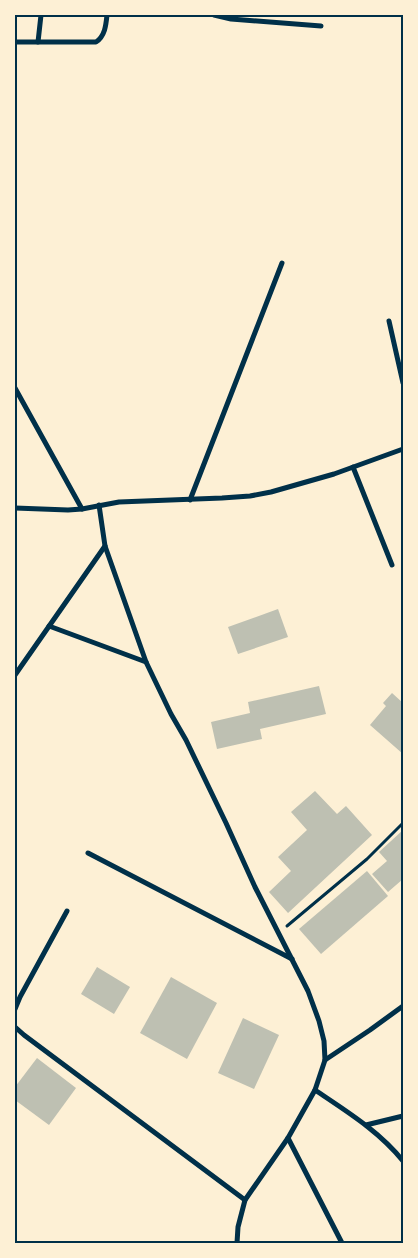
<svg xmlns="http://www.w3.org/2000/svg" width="418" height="1258" font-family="'Crimson Pro',serif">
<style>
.building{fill:#bec0b2}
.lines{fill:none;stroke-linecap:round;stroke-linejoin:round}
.path{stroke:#003049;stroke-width:3}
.minor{stroke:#003049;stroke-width:5}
.neatline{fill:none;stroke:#003049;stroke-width:2}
</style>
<rect width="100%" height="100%" fill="#fdf0d5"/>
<!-- building -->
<g class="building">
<path d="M278,609L288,637L238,654L228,627Z"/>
<path d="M319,686L326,714L260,729L262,739L217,749L211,722L250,713L248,702Z"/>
<path d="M392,693L403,703V754L370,725L386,706L383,703Z"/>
<path d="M315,791L337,814L346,806L372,835L288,913L269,892L291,871L278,857L307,830L291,812Z"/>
<path d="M403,830V879L388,892L372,874L387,861L379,852Z"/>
<path d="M367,871L388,896L321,954L299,929Z"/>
<path d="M97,967L130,987L114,1014L81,994Z"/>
<path d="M171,977L217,1003L187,1059L140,1033Z"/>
<path d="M243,1018L279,1035L254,1089L218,1073Z"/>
<path d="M37,1058L76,1088L49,1125L15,1100V1087Z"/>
</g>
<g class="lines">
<!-- path -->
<path class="path" d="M287,926L367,859L403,823"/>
<!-- minor -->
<g class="minor">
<path d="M214,15L231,19L321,26"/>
<path d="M15,42H96C105,36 106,25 107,15"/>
<path d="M38,42L41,15"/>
<path d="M389,321L403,383"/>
<path d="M15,388L82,509"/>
<path d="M353,467L392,565"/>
<path d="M190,500L282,263"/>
<path d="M99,505L105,546L146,662L171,714L186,740L226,823L255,887L308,991L319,1021L324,1041L325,1060L315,1090L288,1138L245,1200L238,1227L237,1243"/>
<path d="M15,508L68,510L82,509L119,502L222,498L250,496L271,492L334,474L403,449"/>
<path d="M49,626L146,662"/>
<path d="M15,675L105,546"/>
<path d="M88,853L292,959"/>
<path d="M15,1009L20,997L67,911"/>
<path d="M15,1027L24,1035L245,1200"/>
<path d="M325,1060L370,1030L403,1006"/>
<path d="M315,1090C346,1111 379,1131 403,1161"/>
<path d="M366,1125L403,1116"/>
<path d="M288,1138L342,1243"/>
</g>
</g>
<!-- border -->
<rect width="418" height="1258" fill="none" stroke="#fdf0d5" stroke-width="32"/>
<rect x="16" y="16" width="386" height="1226" class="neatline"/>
</svg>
